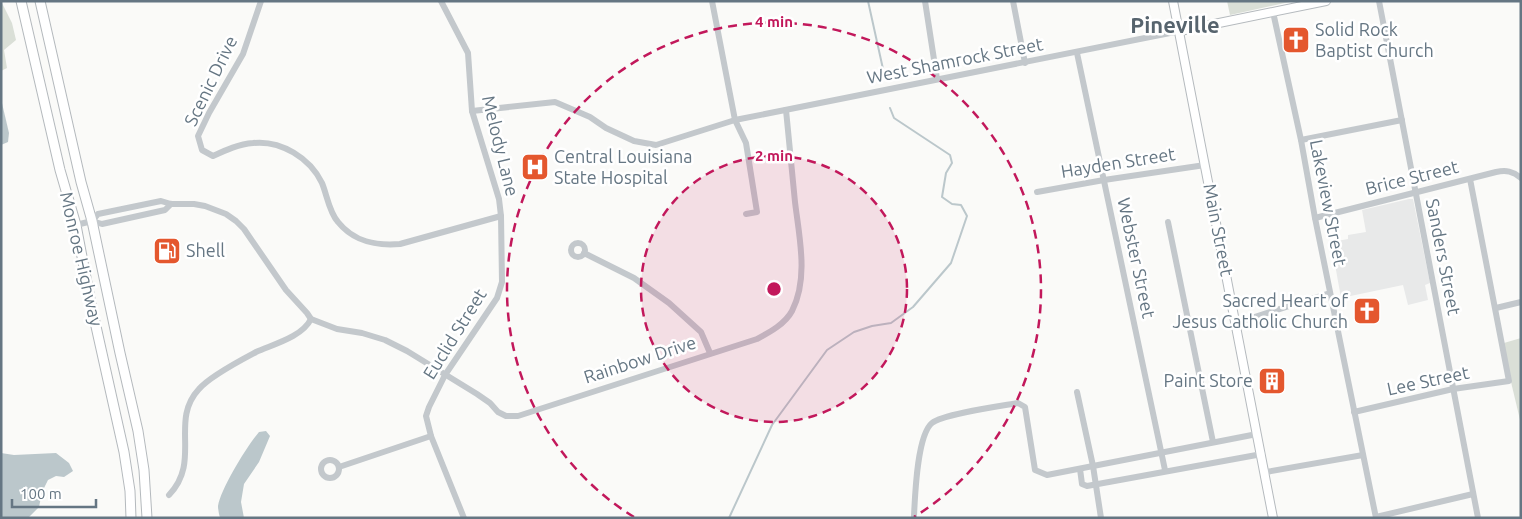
<svg xmlns="http://www.w3.org/2000/svg" width="1522" height="519" font-family="Ubuntu,sans-serif">
<style>
.built{fill:#e8e9e9}
.green{fill:#dadfd7}
.water{fill:#bbc7cb}
.lines{fill:none;stroke-linecap:round;stroke-linejoin:round}
.stream{stroke:#bbc7cb;stroke-width:2}
.major-casing{stroke:#b5babe;stroke-width:10}
.highway-casing{stroke:#b4b9bd;stroke-width:11}
.minor{stroke:#c3c8cc;stroke-width:6}
.major{stroke:#fff;stroke-width:8}
.highway{stroke:#fff;stroke-width:9}
.ring{fill:none;stroke:#c2185b;stroke-width:2.5;stroke-dasharray:9 6}
.labels{text-anchor:middle;stroke-width:5;stroke-linejoin:round;paint-order:stroke}
.poi-label{font-size:18px;fill:#657683;stroke:#fff;text-anchor:start}
.street-label{font-size:18px;fill:#657683;stroke:#fff}
.district-label{font-size:22px;font-weight:bold;fill:#57646e;stroke:#fff}
.centre{fill:#c2185b;stroke:#fff;stroke-width:2.5}
.ring-label{font-size:15px;text-anchor:middle;font-weight:bold;fill:#c2185b;stroke:#fff;stroke-width:5;stroke-linejoin:round;paint-order:stroke}
</style>
<rect width="100%" height="100%" fill="#fafaf8"/>
<!-- built -->
<path class="built" d="M1409,199H1413L1430,283L1425,285L1428,300L1408,305L1403,285L1341,298L1331,242L1348,239V235L1366,232L1362,210Z"/>
<!-- green -->
<g class="green">
<path d="M1,1L12,23L16,40L4,50L7,68L1,71Z"/>
<path d="M1227,1H1294L1230,15Z"/>
<path d="M1521,338V424L1511,382L1504,343Z"/>
</g>
<!-- water -->
<g class="water">
<path d="M1,99L9,133L8,142L1,145Z"/>
<path d="M266,431L270,436L259,462L244,484L241,502L244,518H220C219,514 218,510 218,506C221,488 247,446 259,432Z"/>
<path d="M1,453L14,455L56,453L69,463L73,471L64,477L56,476L48,480L42,492L39,507L28,518H1Z"/>
</g>
<g class="lines">
<!-- stream -->
<g class="stream">
<path d="M868,1L885,78"/>
<path d="M729,518L772,425L827,350L854,332L872,326L891,323L913,307L951,263L967,216L961,205L952,204L942,197L946,173L952,163L950,155L894,118L890,108"/>
</g>
<!-- major casing -->
<g class="major-casing">
<g id="major">
<path d="M1173,1L1273,518"/>
<path d="M1180,31L1326,1"/>
</g>
</g>
<!-- highway casing -->
<g class="highway-casing">
<g id="highway">
<path d="M21,1L60,170L76,225L91,304L124,452L130,491L131,518"/>
<path d="M40,1L81,182L92,221L120,353L138,431L144,470L147,518"/>
</g>
</g>
<!-- minor -->
<g class="minor">
<path d="M261,1L243,54L209,113L198,136L202,150L213,156C226,150 239,144 253,143C281,140 310,158 322,183C327,195 329,212 338,222C354,242 376,246 400,244L501,216"/>
<path d="M441,1L468,53L472,111L499,199L501,216L502,282L497,298L445,375L429,407L426,416L431,436L464,518"/>
<path d="M712,1L735,120L746,143L757,212L746,214"/>
<path d="M925,1L937,79"/>
<path d="M1013,1L1025,63"/>
<path d="M1379,1L1478,518"/>
<path d="M1273,12L1301,140L1315,218L1376,518"/>
<path d="M1077,53L1165,470"/>
<path d="M472,111L555,102L590,117L606,128L634,141L656,145L735,120L1180,31"/>
<path d="M1301,140L1402,120"/>
<path d="M1037,192L1104,180L1205,165"/>
<path d="M1315,218L1496,172C1506,170 1513,171 1521,178"/>
<path d="M92,221L98,214L161,201L171,204H194L205,206L226,214L236,221L244,229L286,290L307,313L311,319L337,329L362,333L385,340L407,351L477,394L490,403L498,412L506,416H518L757,339C770,332 785,324 792,311C809,278 799,236 795,202C792,171 789,141 786,110"/>
<path d="M1168,222L1213,442"/>
<path d="M76,225L92,221L102,224L165,210L171,204"/>
<circle cx="578" cy="250" r="7"/>
<path d="M584,253L634,278L669,303L701,332L710,353"/>
<path d="M1496,308L1521,302"/>
<path d="M1236,323L1330,293"/>
<path d="M1077,392L1093,466L1101,518"/>
<path d="M1354,412L1453,389L1509,381L1470,179"/>
<circle cx="330" cy="469" r="9"/>
<path d="M339,467L431,436"/>
<path d="M1080,469L1082,484L1087,486L1262,454"/>
<path d="M1266,472L1363,455"/>
<path d="M169,495C202,461 169,421 199,389C210,376 241,360 256,352C274,344 302,337 311,319"/>
<path d="M914,516C915,496 917,435 932,423C943,414 1001,406 1018,403L1025,407L1035,470L1047,475L1257,434"/>
<path d="M1376,517L1473,494"/>
</g>
<!-- major -->
<use href="#major" class="major"/>
<!-- highway -->
<use href="#highway" class="highway"/>
</g>
<!-- distance rings -->
<circle cx="774" cy="289" r="133" fill="#c2185b" fill-opacity=".12"/>
<g class="ring">
<circle cx="774" cy="289" r="133"/>
<path d="M634 517A267 267 0 1 1 914 517"/>
</g>
<!-- icons -->
<defs>
<g id="church-square" transform="scale(1.4375)"><rect x="-9" y="-9" width="18" height="18" rx="4" fill="#e4572e" stroke="#fff"/><path d="M-1.2-6h2.4v3.5h3.3v2.4h-3.3V6h-2.4V-.1h-3.3v-2.4h3.3Z" fill="#fff"/></g>
<g id="hospital-square" transform="scale(1.4375)"><rect x="-9" y="-9" width="18" height="18" rx="4" fill="#e4572e" stroke="#fff"/><path d="M-5-5h3v3.5h4V-5h3V5h-3V1.5h-4V5h-3Z" fill="#fff"/></g>
<g id="fuel-square" transform="scale(1.4375)"><rect x="-9" y="-9" width="18" height="18" rx="4" fill="#e4572e" stroke="#fff"/><path d="M-5.5-6h7V0h2V4h1.3V-2.5L3-4.5l.8-.8L6-3V5H2.5V1h-1V6h-7ZM-4.2-4.7v3.2H.2V-4.7Z" fill="#fff"/></g>
<g id="building-square" transform="scale(1.4375)"><rect x="-9" y="-9" width="18" height="18" rx="4" fill="#e4572e" stroke="#fff"/><path d="M-4-6H4V6H1V3H-1V6H-4ZM-2.5-4.3h1.7v1.8h-1.7ZM.8-4.3h1.7v1.8H.8ZM-2.5-1h1.7V.8h-1.7ZM.8-1h1.7V.8H.8Z" fill="#fff"/></g>
</defs>
<g fill-rule="evenodd">
<use href="#church-square" x="1296" y="40"/>
<use href="#hospital-square" x="535" y="167"/>
<use href="#fuel-square" x="167" y="251"/>
<use href="#church-square" x="1367" y="311"/>
<use href="#building-square" x="1272" y="381"/>
</g>
<g class="labels">
<!-- poi labels -->
<g class="poi-label">
<text x="1315" y="36">Solid Rock<tspan x="1315" dy="21">Baptist Church</tspan></text>
<text x="554" y="163">Central Louisiana<tspan x="554" dy="21">State Hospital</tspan></text>
<text x="186" y="257">Shell</text>
<text x="1348" y="307" text-anchor="end">Sacred Heart of<tspan x="1348" dy="21">Jesus Catholic Church</tspan></text>
<text x="1253" y="387" text-anchor="end">Paint Store</text>
</g>
<!-- street labels -->
<g class="street-label">
<text transform="translate(955 61) rotate(-11)" y="6">West Shamrock Street</text>
<text transform="translate(211 81) rotate(-64)" y="6">Scenic Drive</text>
<text transform="translate(500 146) rotate(76)" y="6">Melody Lane</text>
<text transform="translate(1118 163) rotate(-9)" y="6">Hayden Street</text>
<text transform="translate(1412 178) rotate(-14)" y="6">Brice Street</text>
<text transform="translate(1328 203) rotate(79)" y="6">Lakeview Street</text>
<text transform="translate(1218 230) rotate(79)" y="6">Main Street</text>
<text transform="translate(1443 257) rotate(79)" y="6">Sanders Street</text>
<text transform="translate(1136 258) rotate(78)" y="6">Webster Street</text>
<text transform="translate(81 259) rotate(77)" y="6">Monroe Highway</text>
<text transform="translate(455 334) rotate(-58)" y="6">Euclid Street</text>
<text transform="translate(640 360) rotate(-18)" y="6">Rainbow Drive</text>
<text transform="translate(1428 381) rotate(-12)" y="6">Lee Street</text>
</g>
<!-- district labels -->
<g class="district-label">
<text x="1175" y="33">Pineville</text>
</g>
</g>
<circle cx="774" cy="289" r="8" class="centre"/>
<g class="ring-label">
<text x="774" y="27">4 min</text>
<text x="774" y="161">2 min</text>
</g>
<!-- border -->
<rect width="1522" height="519" fill="none" stroke="#657683" stroke-width="5"/>
<!-- scale -->
<path d="M12 499v8h84v-8" fill="none" stroke="#657683" stroke-width="2.5"/>
<text x="20" y="499" font-size="15" fill="#657683" stroke="#ffffff" stroke-width="4" paint-order="stroke">100 m</text>
</svg>
